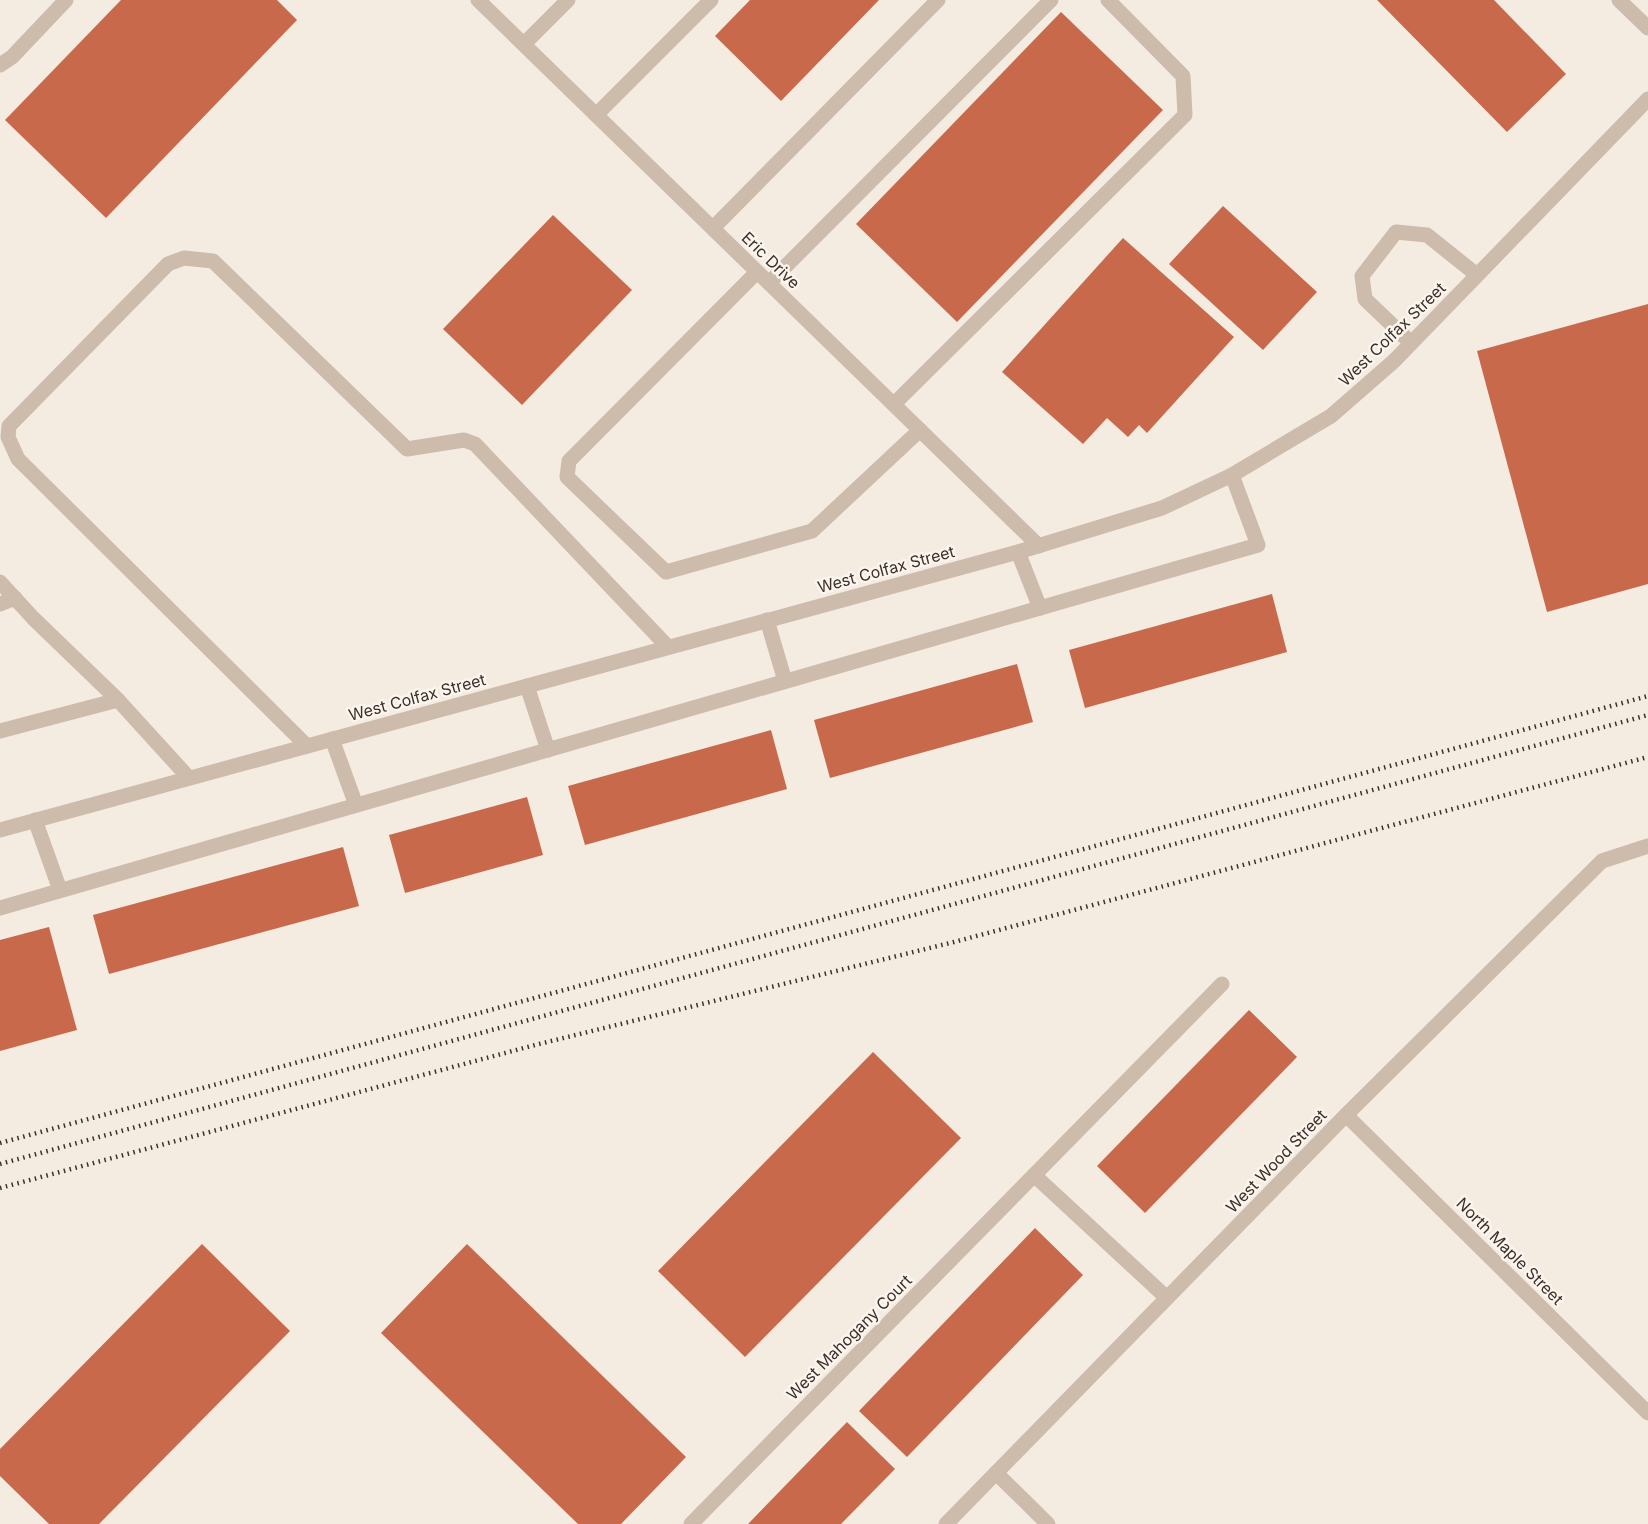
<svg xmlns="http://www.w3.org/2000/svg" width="1648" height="1524" font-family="Inter,sans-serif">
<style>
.building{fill:#c8694b}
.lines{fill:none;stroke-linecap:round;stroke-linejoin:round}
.service{stroke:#cdbbac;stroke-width:15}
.minor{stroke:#cdbbac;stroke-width:15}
.tertiary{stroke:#cdbbac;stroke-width:15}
.rail{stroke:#3b302b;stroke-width:4.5;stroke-dasharray:1.5 4.5;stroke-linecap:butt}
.labels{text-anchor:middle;stroke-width:5;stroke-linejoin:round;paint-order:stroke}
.street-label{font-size:16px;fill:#3b302b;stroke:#fbf5ee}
</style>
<rect width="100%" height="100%" fill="#f4ebe1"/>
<!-- building -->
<g class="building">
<path d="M121,0H277L297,20L106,218L5,120Z"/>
<path d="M750,0H879L781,101L715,36Z"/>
<path d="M1377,0H1494L1566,74L1507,132Z"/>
<path d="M1061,12L1163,110L957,322L856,224Z"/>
<path d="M1223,206L1317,292L1263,350L1169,264Z"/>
<path d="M553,215L632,290L522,405L443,329Z"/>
<path d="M1123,238L1234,337L1147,433L1139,425L1128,437L1107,418L1083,444L1002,372Z"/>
<path d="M1648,304V584L1547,612L1477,351Z"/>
<path d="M1272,594L1287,652L1085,708L1069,650Z"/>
<path d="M1017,664L1033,722L830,778L814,720Z"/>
<path d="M771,730L787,789L585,845L568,786Z"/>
<path d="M527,797L543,855L405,893L389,835Z"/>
<path d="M343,847L359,906L109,974L93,915Z"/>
<path d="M49,927L77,1030L0,1051V940Z"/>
<path d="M1249,1010L1297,1057L1145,1213L1097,1166Z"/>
<path d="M873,1052L961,1138L745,1357L658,1271Z"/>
<path d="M1035,1228L1083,1275L907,1457L859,1411Z"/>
<path d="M202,1244L290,1331L99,1524H49L0,1476V1449Z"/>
<path d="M467,1244L686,1457L621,1524H578L381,1333Z"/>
<path d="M847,1422L895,1469L841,1524H748Z"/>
</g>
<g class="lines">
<!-- service -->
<g class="service">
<path d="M524,44L568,0"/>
<path d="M0,65L12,57L66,0"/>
<path d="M596,115L711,0"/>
<path d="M713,228L938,0"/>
<path d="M757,272L569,461L567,477L666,572L812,531L920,430"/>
<path d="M769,283L1051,0"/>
<path d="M1411,343L1365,299L1362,276L1396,232L1427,235L1477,275"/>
<path d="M894,404L1185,115L1183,76L1108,0"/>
<path d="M1018,552L1040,608"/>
<path d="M0,582L33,618L118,700L189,778"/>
<path d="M0,604L15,598"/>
<path d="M767,620L785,681"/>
<path d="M527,686L548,750"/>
<path d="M0,731L118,700"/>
<path d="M332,739L356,805"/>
<path d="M307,746L18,459L8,437L9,426L168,264L184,258L213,261L407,449L464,440L475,444L668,647"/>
<path d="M35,820L60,890"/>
<path d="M0,908L1258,545L1232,475"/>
</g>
<!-- minor -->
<g class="minor">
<path d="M478,0L1039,546"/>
<path d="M1619,0L1648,28"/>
<path d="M1346,1115L1648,1413"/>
<path d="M1034,1175L1167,1298"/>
<path d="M691,1524L1222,984"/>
<path d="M946,1524L1346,1115L1602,861L1648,846"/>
</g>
<!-- tertiary -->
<g class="tertiary">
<path d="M0,830L1018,552L1162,508L1232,475L1331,416L1394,361L1648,99"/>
<path d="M996,1473L1048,1524"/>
</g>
<!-- rail -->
<g class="rail">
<path d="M0,1143L1648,696"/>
<path d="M0,1164L1648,715"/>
<path d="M0,1188L535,1045L954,942L1648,757"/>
</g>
</g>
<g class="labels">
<!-- street labels -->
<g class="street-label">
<text transform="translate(771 260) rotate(44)" y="6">Eric Drive</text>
<text transform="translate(1392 334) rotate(-44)" y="6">West Colfax Street</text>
<text transform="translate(886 569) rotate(-15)" y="6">West Colfax Street</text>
<text transform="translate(417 697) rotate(-15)" y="6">West Colfax Street</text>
<text transform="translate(1276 1161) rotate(-46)" y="6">West Wood Street</text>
<text transform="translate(1510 1251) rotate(45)" y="6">North Maple Street</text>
<text transform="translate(849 1337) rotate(-45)" y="6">West Mahogany Court</text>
</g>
</g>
</svg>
